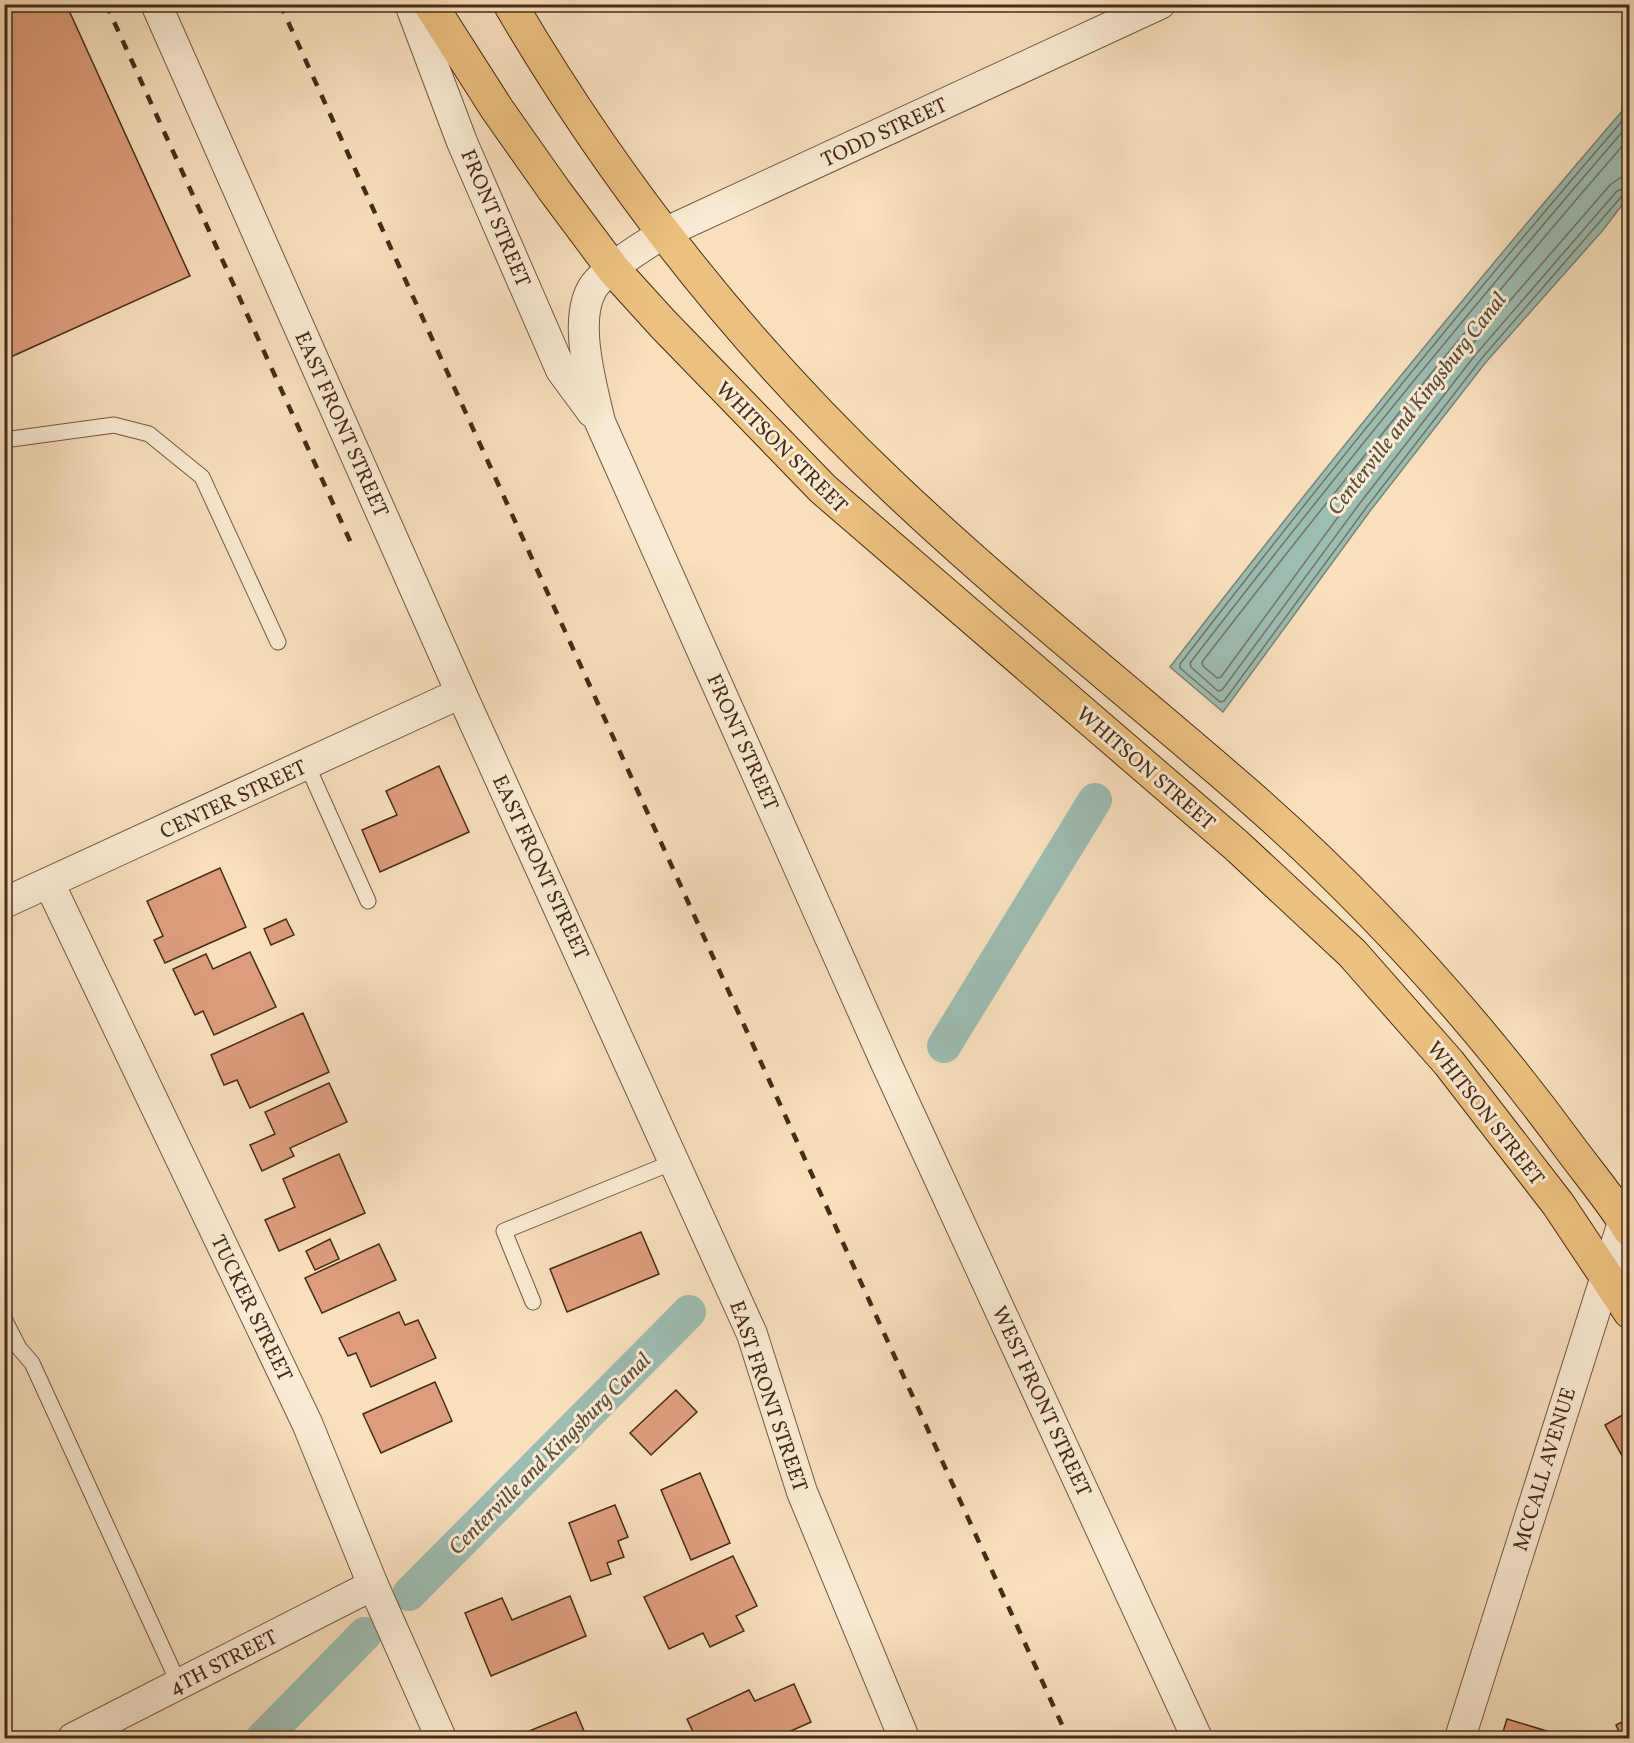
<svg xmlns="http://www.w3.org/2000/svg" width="1634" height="1743" font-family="Vollkorn,serif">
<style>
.water{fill:#9dbdb2;stroke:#7a8374;stroke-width:1.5}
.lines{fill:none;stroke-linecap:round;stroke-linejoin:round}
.shore{stroke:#727465;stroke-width:1.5}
.canal{stroke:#9dbdb2;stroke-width:34}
.building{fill:#dd9d7c;stroke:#462b18;stroke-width:1.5}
.lane-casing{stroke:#725841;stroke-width:17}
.street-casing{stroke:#725841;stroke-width:32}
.primary-casing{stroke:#462b18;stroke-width:35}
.lane{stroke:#faebd4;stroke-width:15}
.street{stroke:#faebd4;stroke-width:30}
.primary{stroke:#ecc07e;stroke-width:33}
.rail{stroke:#462b18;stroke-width:4.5;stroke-dasharray:10 10;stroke-linecap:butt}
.labels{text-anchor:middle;stroke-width:6;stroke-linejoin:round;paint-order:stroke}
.street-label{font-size:21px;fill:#462b18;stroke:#faebd4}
.water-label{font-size:22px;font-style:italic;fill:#5c503e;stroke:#faebd4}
</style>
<rect width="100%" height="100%" fill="#f8e0bd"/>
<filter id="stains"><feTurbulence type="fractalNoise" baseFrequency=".00333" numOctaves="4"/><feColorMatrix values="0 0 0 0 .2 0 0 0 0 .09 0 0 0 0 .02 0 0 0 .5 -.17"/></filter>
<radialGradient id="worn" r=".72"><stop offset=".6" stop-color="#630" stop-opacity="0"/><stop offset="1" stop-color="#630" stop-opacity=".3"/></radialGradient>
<!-- water -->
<path class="water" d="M1629,103V196L1603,230L1486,362L1370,511L1223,712L1170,667C1318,475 1471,287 1629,103Z"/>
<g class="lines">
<!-- shore -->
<g class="shore">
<path d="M1630,112C1474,292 1325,476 1180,664V668L1220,702L1224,701L1366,508L1482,358L1622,196L1630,193"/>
<path d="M1630,123C1478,299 1332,479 1190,663L1191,667L1218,691L1222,690L1360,503L1476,354L1617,191L1630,186"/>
<path d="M1630,137C1482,308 1340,483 1202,662L1203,666L1217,678L1221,677L1352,498L1469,348L1610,185L1620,178L1630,177"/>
</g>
<!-- canal -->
<g class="canal">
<path d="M944,1046L1095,800"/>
<path d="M409,1594L689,1312"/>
<path d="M263,1738L365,1634"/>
</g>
</g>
<!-- building -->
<g class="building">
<path d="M4,4H66L190,276L4,360Z"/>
<path d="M439,766L469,832L380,872L362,830L397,815L386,791Z"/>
<path d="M220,868L246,927L165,963L154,940L163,936L147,901Z"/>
<path d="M286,919L294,935L271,945L264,929Z"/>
<path d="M250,952L276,1007L214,1035L203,1011L195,1015L173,969L206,954L213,969Z"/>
<path d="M303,1013L329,1072L250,1108L237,1080L224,1085L211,1055Z"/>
<path d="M329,1083L347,1122L290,1148L294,1156L262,1171L250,1145L275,1134L265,1112Z"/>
<path d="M339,1154L365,1213L279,1251L265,1220L295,1207L283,1179Z"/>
<path d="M641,1232L659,1274L567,1312L550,1269Z"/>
<path d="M330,1239L339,1259L315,1270L306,1251Z"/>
<path d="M379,1244L396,1280L322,1313L305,1278Z"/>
<path d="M399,1312L405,1325L418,1320L436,1358L371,1387L356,1353L348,1356L339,1338Z"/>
<path d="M435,1382L452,1421L381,1453L363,1414Z"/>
<path d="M676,1390L697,1412L651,1455L630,1433Z"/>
<path d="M1626,1413L1630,1420V1470L1605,1425Z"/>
<path d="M700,1473L730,1543L691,1560L661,1490Z"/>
<path d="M615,1505L628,1537L618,1541L624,1557L607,1563L611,1574L591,1581L569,1523Z"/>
<path d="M733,1556L757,1606L736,1616L744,1631L710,1647L703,1633L669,1649L644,1597Z"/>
<path d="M570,1596L586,1636L491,1676L465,1613L502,1598L512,1620Z"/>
<path d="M794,1684L811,1722L775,1738H696L687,1719L749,1690L755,1701Z"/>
<path d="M576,1712L587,1738H521L519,1735Z"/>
<path d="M1630,1718V1738H1622L1616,1725Z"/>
<path d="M1507,1719L1570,1738H1501Z"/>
</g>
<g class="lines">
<!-- lane casing -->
<g class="lane-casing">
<g id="lane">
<path d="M4,440L114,425L149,434L202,477L278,642"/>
<path d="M307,765L368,901"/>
<path d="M533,1302L504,1231L676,1161"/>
<path d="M4,1319L19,1348L32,1363L179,1684"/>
</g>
</g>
<!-- street casing -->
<g class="street-casing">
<g id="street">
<path d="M156,4L461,693L752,1334L802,1492L904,1738"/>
<path d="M410,4L462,142L561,370L592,412"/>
<path d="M1160,4L662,234C641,248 615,263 598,281C569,311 592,386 600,422L886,1063L1197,1738"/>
<path d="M49,883L307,1423L373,1585L441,1738"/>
<path d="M4,903L461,693"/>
<path d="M73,1738L373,1585"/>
<path d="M1460,1738L1630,1200"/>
</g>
</g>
<!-- primary casing -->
<g class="primary-casing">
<g id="primary">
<path d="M430,4L497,109L554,190L613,269L663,324L823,489L1236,845L1352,953L1449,1063L1558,1204L1630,1312"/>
<path d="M510,4C615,183 744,346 894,488C1008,596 1131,693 1249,796C1369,901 1476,1020 1570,1148C1590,1175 1612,1201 1630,1230"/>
</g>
</g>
<!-- lane -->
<use href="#lane" class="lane"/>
<!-- street -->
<use href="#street" class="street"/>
<!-- primary -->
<use href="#primary" class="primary"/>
<!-- rail -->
<g class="rail">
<path d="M106,4L351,543"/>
<path d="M280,4L1068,1738"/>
</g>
</g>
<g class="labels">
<!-- street labels -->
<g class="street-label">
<text transform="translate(884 132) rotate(-25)" y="7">TODD STREET</text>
<text transform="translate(496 218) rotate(67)" y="7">FRONT STREET</text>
<text transform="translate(342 424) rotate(66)" y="7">EAST FRONT STREET</text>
<text transform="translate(782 447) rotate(45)" y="7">WHITSON STREET</text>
<text transform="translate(743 742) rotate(66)" y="7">FRONT STREET</text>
<text transform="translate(1146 768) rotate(41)" y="7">WHITSON STREET</text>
<text transform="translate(233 799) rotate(-25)" y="7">CENTER STREET</text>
<text transform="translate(541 867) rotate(65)" y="7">EAST FRONT STREET</text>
<text transform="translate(1486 1113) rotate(52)" y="7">WHITSON STREET</text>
<text transform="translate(252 1308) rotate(64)" y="7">TUCKER STREET</text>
<text transform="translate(769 1396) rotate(71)" y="7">EAST FRONT STREET</text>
<text transform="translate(1042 1401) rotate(65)" y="7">WEST FRONT STREET</text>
<text transform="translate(1544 1469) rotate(-73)" y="7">MCCALL AVENUE</text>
<text transform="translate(223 1662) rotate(-27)" y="7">4TH STREET</text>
</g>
<!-- water labels -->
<g class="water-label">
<text transform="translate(1416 403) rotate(-52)" y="8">Centerville and Kingsburg Canal</text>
<text transform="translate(549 1453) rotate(-45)" y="8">Centerville and Kingsburg Canal</text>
</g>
</g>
<!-- margin -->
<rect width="1634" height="1743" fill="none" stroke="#f8e0bd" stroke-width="24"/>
<rect x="6" y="6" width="1622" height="1731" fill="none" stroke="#462b18" stroke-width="3"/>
<rect x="12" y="12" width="1610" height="1719" fill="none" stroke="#462b18" stroke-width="1.5"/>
<rect width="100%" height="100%" filter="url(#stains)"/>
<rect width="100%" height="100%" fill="url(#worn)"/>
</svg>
